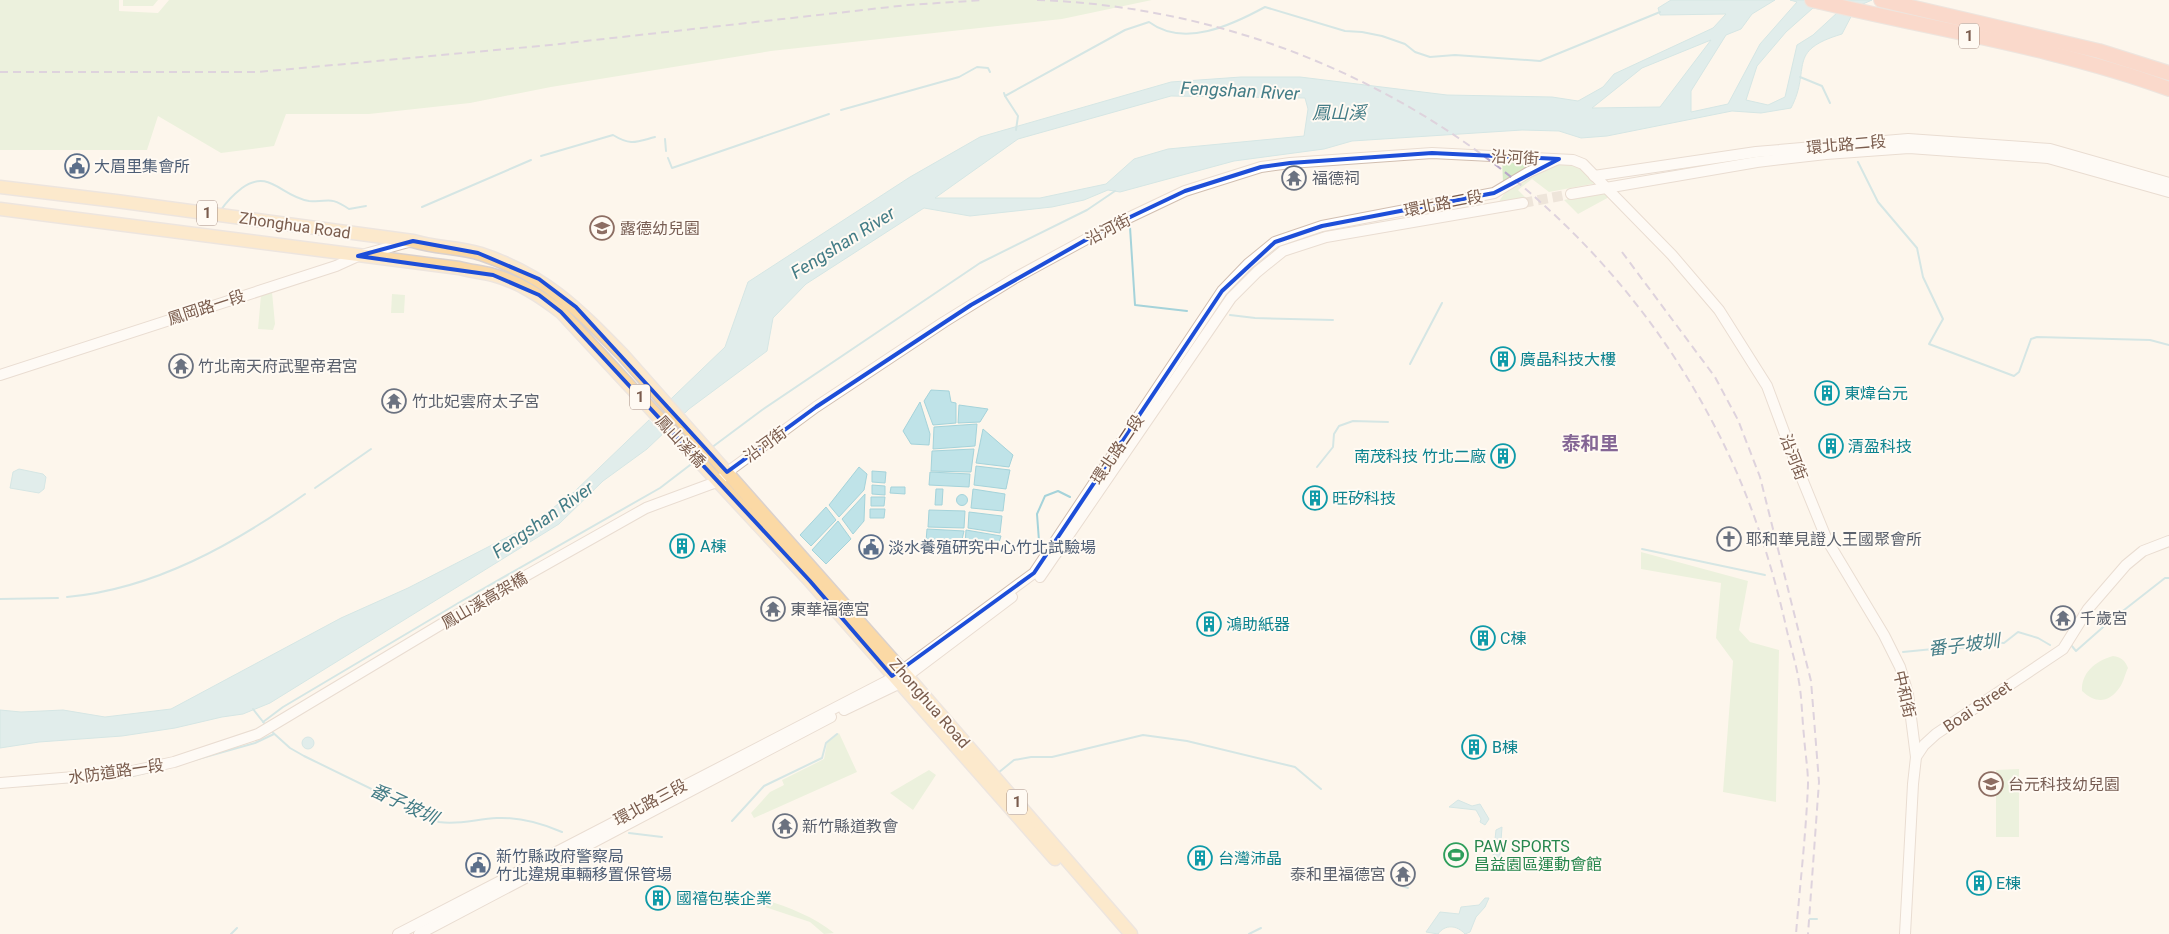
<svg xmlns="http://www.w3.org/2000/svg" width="2169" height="934" font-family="Roboto,'Noto Sans TC',sans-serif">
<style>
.green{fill:#d8ecc9}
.water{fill:#bfe3e8;stroke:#a5d3da;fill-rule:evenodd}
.pier{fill:#fdf6ec}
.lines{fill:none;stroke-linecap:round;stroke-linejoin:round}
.stream{stroke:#a5d3da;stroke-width:2}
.tertiary-tunnel{stroke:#dcd0c4;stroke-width:10;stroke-dasharray:10 5;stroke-linecap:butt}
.tertiary-casing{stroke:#d1beb0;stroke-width:12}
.primary-casing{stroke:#dad1cd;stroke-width:15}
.motorway-casing{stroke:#dad1cd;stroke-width:16}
.tertiary{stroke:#fff;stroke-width:10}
.primary{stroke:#fbd9a5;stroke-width:12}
.motorway{stroke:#f7b7a3;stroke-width:14}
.rail{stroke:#b9a8c9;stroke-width:2;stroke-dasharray:8 5;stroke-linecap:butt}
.marked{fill:none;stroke:#1d4ed8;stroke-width:4;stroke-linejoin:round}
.labels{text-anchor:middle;stroke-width:4;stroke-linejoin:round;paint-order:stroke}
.shield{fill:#fffaf3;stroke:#a28b7f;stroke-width:1}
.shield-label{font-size:15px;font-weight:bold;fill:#7a5c4d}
.street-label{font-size:16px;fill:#7a5c4d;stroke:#fffaf3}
.service-label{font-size:16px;fill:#4e5e75;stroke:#fffaf3;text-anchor:start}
.worship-label{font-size:16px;fill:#5b616d;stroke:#fffaf3;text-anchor:start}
.education-label{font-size:16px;fill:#785e54;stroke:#fffaf3;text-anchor:start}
.culture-label{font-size:16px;fill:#0d838f;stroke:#fffaf3;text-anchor:start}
.leisure-label{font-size:16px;fill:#27864d;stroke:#fffaf3;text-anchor:start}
.water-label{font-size:18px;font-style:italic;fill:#437c86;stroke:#fffaf3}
.quarter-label{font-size:19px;font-weight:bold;fill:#846695;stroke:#fffaf3}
</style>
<rect width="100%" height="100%" fill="#fdf6ec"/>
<!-- green -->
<g class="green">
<path d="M0,0H119V11L158,13L169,0H1152L1062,19L771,51L551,87L470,103L369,114H286L274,146L221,153L158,116L147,150H0Z"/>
<path d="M123,0H158L153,6H123Z"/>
<path d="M1502,159L1547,161L1503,182Z"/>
<path d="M1559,163C1579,163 1583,169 1597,183L1549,192L1532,179L1518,190L1526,198L1499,202C1508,182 1539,171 1559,163Z"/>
<path d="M1605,191L1611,196L1578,214L1564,200Z"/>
<path d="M272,292L275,324L273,330L258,329L261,295Z"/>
<path d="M392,294L405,295L404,313H391Z"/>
<path d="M1641,552L1748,581L1739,630L1750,642L1779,650L1776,802L1723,792L1733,661L1716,638L1721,583L1641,569Z"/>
<path d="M2113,656C2121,657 2125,660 2128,668C2125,674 2124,681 2120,687C2109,703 2096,704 2082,691C2081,673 2095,661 2113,656Z"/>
<path d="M839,733L857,772L754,818L751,813L770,792L784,785L782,780L824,759L827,743Z"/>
<path d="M2019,769V837H1996V770Z"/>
<path d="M929,770L936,775L913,810L890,793Z"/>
<path d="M765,900C789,907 814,917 834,933L824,934L810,922L756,904Z"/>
</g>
<!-- water -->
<g class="water">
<path d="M1671,0H1775L1752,14L1741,29L1726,35L1691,91V112L1728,104L1760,44L1797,2L1790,0H1872L1856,7L1842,34C1785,51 1812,68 1791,108L1761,113L1732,111L1607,136L1581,138L1559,131L1522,130L1352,141L1324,149L1234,161L1120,192L1108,190L1084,200L1052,207L970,216L924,208L806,284L773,318L767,351L689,409L647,449L603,481L559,524L270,703L243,714L222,717L175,728L122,736L39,742L0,748V710L21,712L63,710L105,717L171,709L341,618L408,588L529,526L574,492L725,347L748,282L910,177L980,137L1171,82L1241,77H1300L1447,95L1552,97L1578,101L1603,87L1614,74L1713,28L1726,14L1660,15L1658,8ZM1813,8L1838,12L1813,35L1797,45L1785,97L1768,105L1746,100L1757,66L1786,32ZM1711,40L1660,107L1592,108L1642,68ZM1171,96L1305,98L1308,109L1304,136L1168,149L1134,159L1106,184L1040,198H935L1018,139Z"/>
<path d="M931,390L949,391L951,402L956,403V423L933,425L924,401Z"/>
<path d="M920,402L930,434L929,445L911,444L903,431Z"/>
<path d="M959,405L988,409L980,422L958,423Z"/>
<path d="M977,424L975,446L933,449L934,427Z"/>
<path d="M983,429L1013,455L1009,467L976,463Z"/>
<path d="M974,449L971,472L931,471L932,451Z"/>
<path d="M976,466L1010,470L1006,489L974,485Z"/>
<path d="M859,467L867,474L864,490L839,517L829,505Z"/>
<path d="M19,469L43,474L46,477L44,489L39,493L10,488L13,472Z"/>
<path d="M872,471L886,472L885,483L872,482Z"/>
<path d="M930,472L970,474L969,487L929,485Z"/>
<path d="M872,485L885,486V495L872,494Z"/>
<path d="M891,487H905V494L890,493Z"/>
<path d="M936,489H943L942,505H935Z"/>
<path d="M973,489L1005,494L1003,511L971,508Z"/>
<path d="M865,494L864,521L853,534L842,519Z"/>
<circle cx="962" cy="500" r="5.5"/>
<path d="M871,497H885L884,506H871Z"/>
<path d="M826,507L836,520L811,546L800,535Z"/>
<path d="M870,509H885L884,518H870Z"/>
<path d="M929,510L965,511L964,528L928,527Z"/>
<path d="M969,512L1002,516L1000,533L968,528Z"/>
<path d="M838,521L851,539L826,564L812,550Z"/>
<path d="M927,529L964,531L961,544L926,541Z"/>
<path d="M966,530L1001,536L997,549L965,544Z"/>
<circle cx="308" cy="743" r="6"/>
<path d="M1458,800L1472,806L1480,804L1489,819L1485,825L1480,822L1481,819L1476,810L1449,807Z"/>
<path d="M1502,827L1499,868L1493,857L1496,830Z"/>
<path d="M1485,898H1489L1485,907L1476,917L1470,932L1465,934C1457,925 1445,924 1438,934L1426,932L1440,912L1459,914L1461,907L1479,905Z"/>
</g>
<!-- pier -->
<path class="pier" d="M669,397L686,415L664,436L648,418Z"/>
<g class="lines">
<!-- stream -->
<g class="stream">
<path d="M1800,77L1822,86L1830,103"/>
<path d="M1004,93L1005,96L1125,30L1149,22C1184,48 1232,25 1265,7L1345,31L1362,32L1382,36L1405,44L1415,52L1430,57L1455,55L1540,61L1660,12"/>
<path d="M1005,96L1018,116L1016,130"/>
<path d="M841,110L959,77L977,67L988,68L990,72"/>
<path d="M665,139L666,151"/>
<path d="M541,156L613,135C631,146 636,142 655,137"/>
<path d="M668,158L672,168L829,114"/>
<path d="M1858,162L1878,202L1917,248L1923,277L1943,319L1929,344L2014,376L2019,372L2031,339L2037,337L2150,340L2169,345"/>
<path d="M422,207L531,160"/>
<path d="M221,210C227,201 233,195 242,188C270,168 281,197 309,201C329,203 328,195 349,209L366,206"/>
<path d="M1130,227L1135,305L1187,311"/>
<path d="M1230,315L1255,318L1333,320"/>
<path d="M1410,364L1442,303"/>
<path d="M711,448L762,410L980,263L1087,210L1115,191"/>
<path d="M1317,467L1333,447L1334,434L1339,426L1353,421L1388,422"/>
<path d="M315,488L371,449"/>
<path d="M1039,541L1037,514L1045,496L1058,491L1070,497"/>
<path d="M1642,549L1765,575"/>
<path d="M67,597C155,589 234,544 305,494"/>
<path d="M0,599L58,598"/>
<path d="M2071,645L2076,651L2110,621L2165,578H2169"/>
<path d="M1903,652L1933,649L1965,648L1987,642L2004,643L2018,632L2038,638L2050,645"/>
<path d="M253,709L264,723"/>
<path d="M263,722L283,707L460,602L660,488L694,462"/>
<path d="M270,730L290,748L304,756L439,822C460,825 476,819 497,818C520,817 541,823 562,832"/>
<path d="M191,761L255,743L274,734"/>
<path d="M998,773L1014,760L1031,757H1052L1143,735L1187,741L1295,767L1321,789"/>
<path d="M125,778L149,772"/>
<path d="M23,786L117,778"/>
<path d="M732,821L764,786L822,758L826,743L837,734"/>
<path d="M629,833L662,837"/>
<path d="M1402,886L1408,888"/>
<path d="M1810,919H1817"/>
<path d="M231,934L237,928"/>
<path d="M1249,934L1261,928"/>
</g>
<!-- tertiary-tunnel -->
<path class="tertiary-tunnel" d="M1523,203L1571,194"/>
<!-- tertiary casing -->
<g class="tertiary-casing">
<g id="tertiary">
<path d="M1594,176L1756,152L1908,139L2050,149L2169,183"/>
<path d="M1571,194L1757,162L1826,154L1909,148L2048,158L2169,192"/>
<path d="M0,375L336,266L358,256L412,241"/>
<path d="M1040,577L1231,298L1257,272L1283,251L1326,237L1523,203"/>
<path d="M844,710L894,686L1012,597"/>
<path d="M0,783L123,773L174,762L258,734L465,610L646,508L719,481L733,468L816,407L944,322L1015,278L1105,229L1185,191L1261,167L1290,163L1432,153L1573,160L1583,164L1672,255L1719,310L1767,386L1796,464L1827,540L1884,635L1900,667L1908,694L1916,757"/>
<path d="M398,934L889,680L1034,573L1222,291L1248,264L1275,242L1322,226L1494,193L1529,172L1556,160"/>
<path d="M419,934L831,717"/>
<path d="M1905,934L1913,784L1916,757L1924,745L1936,734L2063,649L2088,609L2126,565L2143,551L2169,541"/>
</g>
</g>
<!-- primary casing -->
<g class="primary-casing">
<g id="primary">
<path d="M0,187L116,201L413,241C435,248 459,247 481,254C545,275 577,308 623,355L907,676L1131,934"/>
<path d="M0,209L459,268C470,271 482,272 493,275C519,282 540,296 561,312L810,581L1055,859"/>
</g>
</g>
<!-- motorway casing -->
<g class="motorway-casing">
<g id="motorway">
<path d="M1812,0C1931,29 2054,47 2169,89"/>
<path d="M1881,0L2099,51L2169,73"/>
</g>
</g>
<!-- tertiary -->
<use href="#tertiary" class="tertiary"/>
<!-- primary -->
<use href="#primary" class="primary"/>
<!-- motorway -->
<use href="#motorway" class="motorway"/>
<!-- rail -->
<g class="rail">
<path d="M1037,0C1321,10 1581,171 1713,423C1746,485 1769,553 1785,622C1789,642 1796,662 1799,682C1802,699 1802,718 1804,736C1805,752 1808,768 1808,784C1806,834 1800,884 1796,934"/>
<path d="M0,72H258L550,45L908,5L984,0"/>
<path d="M1622,252L1715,377L1738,420L1760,477L1811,681L1819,782L1808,934"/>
</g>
</g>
<!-- marked area -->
<path d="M0 0H2169V934H0ZM1432,153L1559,159L1494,193L1322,226L1275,242L1222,291L1034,573L892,676L810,581L561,312L539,295L493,275L358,256L413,241L478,253L539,279L576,307L727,472L816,407L971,305L1105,229L1185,191L1261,167L1290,163Z" fill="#fdf6ec" fill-opacity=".55" fill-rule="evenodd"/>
<path class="marked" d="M1432,153L1559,159L1494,193L1322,226L1275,242L1222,291L1034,573L892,676L810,581L561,312L539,295L493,275L358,256L413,241L478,253L539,279L576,307L727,472L816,407L971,305L1105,229L1185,191L1261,167L1290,163Z"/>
<!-- icons -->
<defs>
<g id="civic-ring" transform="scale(1.25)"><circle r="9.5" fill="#fffaf3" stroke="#5c6f8a" stroke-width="1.5"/><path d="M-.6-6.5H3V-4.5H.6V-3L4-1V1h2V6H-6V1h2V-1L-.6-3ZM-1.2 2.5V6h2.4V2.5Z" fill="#5c6f8a"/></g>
<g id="temple-ring" transform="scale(1.25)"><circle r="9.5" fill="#fffaf3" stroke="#6b7280" stroke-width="1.5"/><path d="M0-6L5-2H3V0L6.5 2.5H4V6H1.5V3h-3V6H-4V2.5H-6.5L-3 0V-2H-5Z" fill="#6b7280"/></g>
<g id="school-ring" transform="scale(1.25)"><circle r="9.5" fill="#fffaf3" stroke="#8d6e63" stroke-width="1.5"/><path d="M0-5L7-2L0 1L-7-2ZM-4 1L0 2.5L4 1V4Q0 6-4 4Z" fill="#8d6e63"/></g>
<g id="building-ring" transform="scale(1.25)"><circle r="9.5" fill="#fffaf3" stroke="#0f9aa8" stroke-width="1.5"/><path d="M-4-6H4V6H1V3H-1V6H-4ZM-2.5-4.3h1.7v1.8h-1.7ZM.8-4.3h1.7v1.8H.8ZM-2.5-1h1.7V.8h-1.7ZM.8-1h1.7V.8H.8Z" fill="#0f9aa8"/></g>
<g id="church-ring" transform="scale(1.25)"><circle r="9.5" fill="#fffaf3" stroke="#6b7280" stroke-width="1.5"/><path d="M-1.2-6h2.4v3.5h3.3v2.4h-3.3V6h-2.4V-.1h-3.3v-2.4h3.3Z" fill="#6b7280"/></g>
<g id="stadium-ring" transform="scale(1.25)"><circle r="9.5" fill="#fffaf3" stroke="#2e9e5b" stroke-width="1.5"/><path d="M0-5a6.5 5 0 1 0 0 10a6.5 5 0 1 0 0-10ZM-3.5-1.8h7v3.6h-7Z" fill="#2e9e5b"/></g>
</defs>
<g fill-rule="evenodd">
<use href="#civic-ring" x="77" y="166"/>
<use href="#temple-ring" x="1294" y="178"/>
<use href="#school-ring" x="602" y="228"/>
<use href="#building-ring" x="1503" y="359"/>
<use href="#temple-ring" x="181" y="366"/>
<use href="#building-ring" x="1827" y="393"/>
<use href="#temple-ring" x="394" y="401"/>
<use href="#building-ring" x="1831" y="446"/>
<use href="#building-ring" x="1503" y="456"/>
<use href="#building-ring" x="1315" y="498"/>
<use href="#church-ring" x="1729" y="539"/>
<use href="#building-ring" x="682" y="546"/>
<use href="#civic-ring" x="871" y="547"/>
<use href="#temple-ring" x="773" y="609"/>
<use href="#temple-ring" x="2063" y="618"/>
<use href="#building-ring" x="1209" y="624"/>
<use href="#building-ring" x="1483" y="638"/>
<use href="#building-ring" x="1474" y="747"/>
<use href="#school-ring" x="1991" y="784"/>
<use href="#temple-ring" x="785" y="826"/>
<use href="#stadium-ring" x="1456" y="855"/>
<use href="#building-ring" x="1200" y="858"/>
<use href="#civic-ring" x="478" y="865"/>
<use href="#temple-ring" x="1403" y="874"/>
<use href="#building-ring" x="1979" y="883"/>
<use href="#building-ring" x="658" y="898"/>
</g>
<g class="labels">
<!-- shield labels -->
<g class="shield">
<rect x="1959" y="23.5" width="20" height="25" rx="4"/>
<rect x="197" y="200.5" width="20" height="25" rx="4"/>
<rect x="630" y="384.5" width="20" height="25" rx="4"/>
<rect x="1007" y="789.5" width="20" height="25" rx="4"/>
</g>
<g class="shield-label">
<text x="1969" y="41">1</text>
<text x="207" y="218">1</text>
<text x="640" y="402">1</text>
<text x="1017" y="807">1</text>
</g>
<!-- street labels -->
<g class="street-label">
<text transform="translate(1846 144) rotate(-5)" y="6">環北路二段</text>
<text transform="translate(1515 157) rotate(3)" y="6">沿河街</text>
<text transform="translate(1443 203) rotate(-11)" y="6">環北路二段</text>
<text transform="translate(295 225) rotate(8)" y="6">Zhonghua Road</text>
<text transform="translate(1108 229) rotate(-27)" y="6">沿河街</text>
<text transform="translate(206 307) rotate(-18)" y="6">鳳岡路一段</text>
<text transform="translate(681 441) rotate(47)" y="6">鳳山溪橋</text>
<text transform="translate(765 444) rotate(-36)" y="6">沿河街</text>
<text transform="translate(1117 449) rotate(-56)" y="6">環北路二段</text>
<text transform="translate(1794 457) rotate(69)" y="6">沿河街</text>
<text transform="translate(484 600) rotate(-30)" y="6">鳳山溪高架橋</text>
<text transform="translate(1905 694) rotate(77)" y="6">中和街</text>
<text transform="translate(930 703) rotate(49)" y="6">Zhonghua Road</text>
<text transform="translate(1977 706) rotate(-34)" y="6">Boai Street</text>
<text transform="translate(116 771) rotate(-8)" y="6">水防道路一段</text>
<text transform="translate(650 802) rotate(-28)" y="6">環北路三段</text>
</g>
<!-- service labels -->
<g class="service-label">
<text x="94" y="172">大眉里集會所</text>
<text x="888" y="553">淡水養殖研究中心竹北試驗場</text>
<text x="496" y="862">新竹縣政府警察局<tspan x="496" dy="18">竹北違規車輛移置保管場</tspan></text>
</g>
<!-- worship labels -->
<g class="worship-label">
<text x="1312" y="184">福德祠</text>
<text x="198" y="372">竹北南天府武聖帝君宮</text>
<text x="412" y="407">竹北妃雲府太子宮</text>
<text x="1746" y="545">耶和華見證人王國聚會所</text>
<text x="790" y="615">東華福德宮</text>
<text x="2080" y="624">千歲宮</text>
<text x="802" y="832">新竹縣道教會</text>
<text x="1386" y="880" text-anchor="end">泰和里福德宮</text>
</g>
<!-- education labels -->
<g class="education-label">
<text x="620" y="234">露德幼兒園</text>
<text x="2008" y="790">台元科技幼兒園</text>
</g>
<!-- culture labels -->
<g class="culture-label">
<text x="1520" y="365">廣晶科技大樓</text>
<text x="1844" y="399">東煒台元</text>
<text x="1848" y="452">清盈科技</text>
<text x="1486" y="462" text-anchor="end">南茂科技 竹北二廠</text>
<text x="1332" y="504">旺矽科技</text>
<text x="700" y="552">A棟</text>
<text x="1226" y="630">鴻助紙器</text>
<text x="1500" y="644">C棟</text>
<text x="1492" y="753">B棟</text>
<text x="1218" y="864">台灣沛晶</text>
<text x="1996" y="889">E棟</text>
<text x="676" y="904">國禧包裝企業</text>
</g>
<!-- leisure labels -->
<g class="leisure-label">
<text x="1474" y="852">PAW SPORTS<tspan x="1474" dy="18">昌益園區運動會館</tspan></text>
</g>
<!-- water labels -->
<g class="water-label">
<text transform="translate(1240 91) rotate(3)" y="6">Fengshan River</text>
<text x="1339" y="119">鳳山溪</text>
<text transform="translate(843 243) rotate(-32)" y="6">Fengshan River</text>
<text transform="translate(543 520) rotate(-35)" y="6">Fengshan River</text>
<text transform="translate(1964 645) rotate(-7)" y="6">番子坡圳</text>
<text transform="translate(404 804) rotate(25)" y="6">番子坡圳</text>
</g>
<!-- quarter labels -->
<g class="quarter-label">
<text x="1590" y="450">泰和里</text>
</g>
</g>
</svg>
